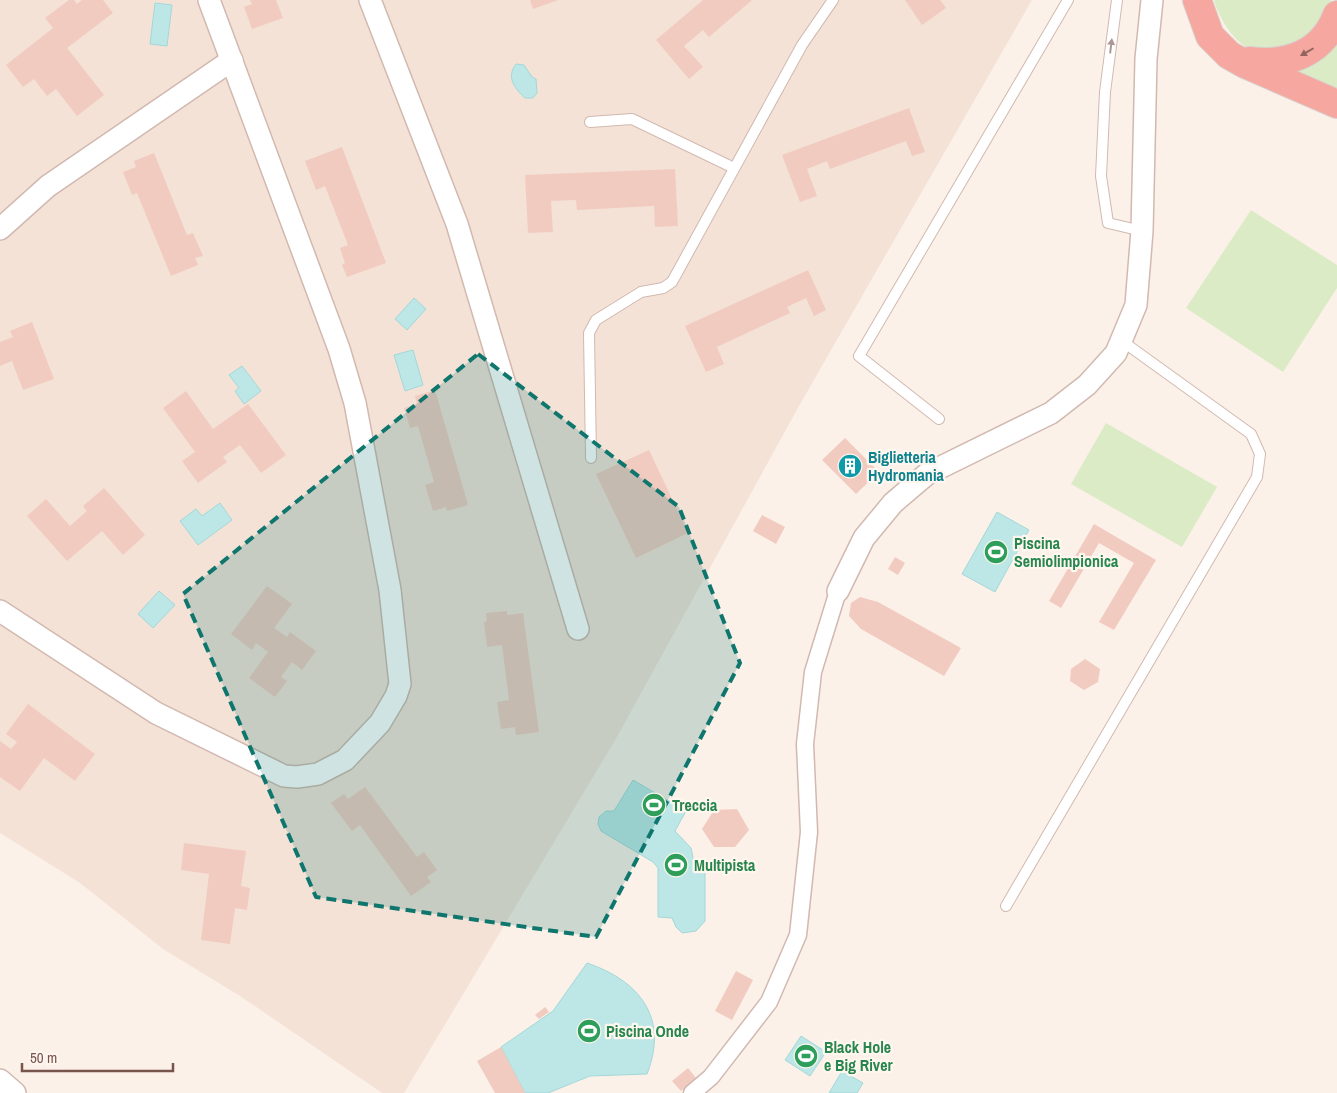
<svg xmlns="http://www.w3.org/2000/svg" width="1337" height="1093" font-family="'Archivo Narrow',sans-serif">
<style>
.residential{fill:#f4e2d7}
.green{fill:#dbebc6}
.water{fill:#bce7e6;stroke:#a2d8d8}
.building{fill:#f2cbc0}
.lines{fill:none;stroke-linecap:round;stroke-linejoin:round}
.service-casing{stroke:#d1b9b0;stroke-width:12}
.pedestrian-casing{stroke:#d1b9b0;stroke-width:19}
.minor-casing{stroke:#d1b9b0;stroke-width:24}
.motorway-casing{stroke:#d9cfcd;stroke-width:30}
.service{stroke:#fff;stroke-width:10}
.pedestrian{stroke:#fff;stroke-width:16}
.minor{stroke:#fff;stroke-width:21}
.motorway{stroke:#f6a7a0;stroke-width:28}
.oneway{fill:#ad9894}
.oneway2{fill:#90655d}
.marked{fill:#0f766e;fill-opacity:0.2;stroke:#0f766e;stroke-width:4;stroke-dasharray:10 6;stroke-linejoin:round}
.labels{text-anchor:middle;stroke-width:4.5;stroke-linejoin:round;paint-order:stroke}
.culture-label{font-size:16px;font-weight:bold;fill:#0d838f;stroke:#fff6ef;text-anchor:start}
.leisure-label{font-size:16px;font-weight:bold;fill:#27864d;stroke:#fff6ef;text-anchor:start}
</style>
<rect width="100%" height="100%" fill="#fcf1e8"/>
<!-- residential -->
<path class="residential" d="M0,0H1032L799,406L617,737L404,1093H382L240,996L163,949L80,883L0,833Z"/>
<!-- green -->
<g class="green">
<path d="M1214,0H1331L1330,5L1308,42C1293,45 1277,50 1262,51C1239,53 1219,19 1214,0Z"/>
<path d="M1337,35V91L1284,70Z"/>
<path d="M1251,210L1337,265V288L1283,372L1186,308Z"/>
<path d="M1106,423L1217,487L1182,547L1071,484Z"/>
</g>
<!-- water -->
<g class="water">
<path d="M155,3L172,5L167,46L150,44Z"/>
<path d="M516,64L524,65L532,77L536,79L537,93L533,98H525C514,88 506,77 516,64Z"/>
<path d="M414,298L426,309L407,330L395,319Z"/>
<path d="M413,350L423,385L405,391L394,355Z"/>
<path d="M242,366L261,391L244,404L235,391L239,388L229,375Z"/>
<path d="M220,503L232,520L198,545L180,521L196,509L202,516Z"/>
<path d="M997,512L1029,530L995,592L962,574Z"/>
<path d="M159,591L175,605L153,628L138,614Z"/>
<path d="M633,780L686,811L675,831L691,848L696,871L705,870V921L696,931L682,933L676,927L672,918L658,917V868L653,862L601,831L598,824L599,817L606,811H614Z"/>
<path d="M587,963C640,981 669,1018 647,1074L590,1076L548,1093H525L501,1047L553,1011Z"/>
<path d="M801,1036L826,1052L810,1076L785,1060Z"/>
<path d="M842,1071L863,1083L857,1093H829Z"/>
</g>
<!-- building -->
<g class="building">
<path d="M69,0H74L77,4L82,0H103L113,13L67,48L104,95L77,116L56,89L47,96L34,79L23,87L6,65L53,28L45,18Z"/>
<path d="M250,0H276L283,18L252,29L244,7L252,4Z"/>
<path d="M530,0H558L533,9Z"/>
<path d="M703,0H752L709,37L703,30L684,46L703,67L689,79L656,40Z"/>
<path d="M905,0H940L946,8L922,25Z"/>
<path d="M909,108L925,152L912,156L906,141L830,169L827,161L807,169L817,196L800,202L782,155Z"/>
<path d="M342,147L386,263L347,277L342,265L345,263L340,248L348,245L325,186L316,190L305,161Z"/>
<path d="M154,153L187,235L193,233L203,256L195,258L198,265L171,276L137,193L132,195L123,172L136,167L134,161Z"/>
<path d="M675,169L678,226L655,227L654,206L577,210L576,200L551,201L553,232L528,233L525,175Z"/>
<path d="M808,270L826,310L814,316L806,298L787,307L790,313L717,347L724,364L706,372L685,326Z"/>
<path d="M32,322L54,379L23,390L12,361L0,366V342L13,337L10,331Z"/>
<path d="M435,390L468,505L447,511L446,507L433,511L425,485L434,482L418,426L410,428L404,408L417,404L415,396Z"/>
<path d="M186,391L213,429L248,404L286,455L261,473L240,445L223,457L227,462L198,483L182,461L195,452L163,408Z"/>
<path d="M845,438L879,472L856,494L822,460Z"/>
<path d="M649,450L688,533L636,558L596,474Z"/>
<path d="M104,488L145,535L123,555L102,531L67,561L27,516L46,499L70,526L87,511L83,506Z"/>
<path d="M762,515L785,527L776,544L753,531Z"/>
<path d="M1094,524L1156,560L1114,630L1099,622L1134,563L1099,543L1061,608L1049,601Z"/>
<path d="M895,557L905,563L898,575L888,569Z"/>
<path d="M267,586L292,604L274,628L287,637L290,632L316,651L302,670L292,662L281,677L287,681L275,697L249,678L268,652L256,643L252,650L231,634Z"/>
<path d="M860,597L878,602L961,648L944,676L861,629L849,616L851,603Z"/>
<path d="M507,611V615L523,613L539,732L516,735L515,727L501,729L497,702L509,700L502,645L487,647L484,622L487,621L486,613Z"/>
<path d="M1085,659L1100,669L1098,682L1084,690L1070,681L1071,669Z"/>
<path d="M28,704L95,754L75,781L44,758L20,791L0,777V741L11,749L17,742L6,734Z"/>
<path d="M365,787L417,857L424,852L437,870L427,877L431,882L411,896L360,825L352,831L331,803L344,794L348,799Z"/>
<path d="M737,809L749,830L735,847H714L702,829L714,810Z"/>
<path d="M184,843L246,851L241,886L250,888L247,910L235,908L230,944L201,940L209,874L181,870Z"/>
<path d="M736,971L753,980L732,1020L715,1011Z"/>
<path d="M545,1007L549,1012L539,1019L535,1015Z"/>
<path d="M501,1047L525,1093H495L477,1061Z"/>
<path d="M688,1068L696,1078L681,1091L672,1081Z"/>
</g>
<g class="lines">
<!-- service casing -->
<g class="service-casing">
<g id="service">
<path d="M1117,0L1105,92L1101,176L1108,223L1142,231"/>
<path d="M590,122L632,119L734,168"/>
<path d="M939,419L859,356L1068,0"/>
<path d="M591,458L589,333L596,320L641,292L663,288L672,282L802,45L833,0"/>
<path d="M1006,906L1257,477L1260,454L1251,434L1122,341"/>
</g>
</g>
<!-- pedestrian casing -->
<g class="pedestrian-casing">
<path id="pedestrian" d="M692,1093L711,1077L769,1002L798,935L809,832L805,744L813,672L838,591"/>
</g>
<!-- minor casing -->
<g class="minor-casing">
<g id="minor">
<path d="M370,0L457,224L578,629"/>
<path d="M0,229L48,186L232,60"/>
<path d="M838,591L864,538L893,503L927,474L1051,413L1087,385L1116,353L1136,305L1142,231L1146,59L1152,0"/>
<path d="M0,611L156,713L284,776L297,777L318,774L345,760L380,723L396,696L400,684L390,590L355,403L339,349L209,0"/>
<path d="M0,1080L15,1093"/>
</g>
</g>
<!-- motorway casing -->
<g class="motorway-casing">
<g id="motorway">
<path d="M1197,0L1210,36L1229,55L1245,64L1337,104"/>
<path d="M1249,61C1288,66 1323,53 1337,15"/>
</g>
</g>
<!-- service -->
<use href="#service" class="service"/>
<!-- pedestrian -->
<use href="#pedestrian" class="pedestrian"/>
<!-- minor -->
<use href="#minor" class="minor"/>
<!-- motorway -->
<use href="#motorway" class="motorway"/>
</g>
<!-- one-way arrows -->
<defs><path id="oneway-solid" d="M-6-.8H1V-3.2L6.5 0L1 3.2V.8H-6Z" transform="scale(1.25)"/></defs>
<use class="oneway" href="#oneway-solid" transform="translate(1111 46) rotate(-83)"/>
<use class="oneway2" href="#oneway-solid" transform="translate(1307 52) rotate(150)"/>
<!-- marked area -->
<path class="marked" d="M478,354L679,507L740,663L596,937L316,897L183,594Z"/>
<!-- icons -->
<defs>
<g id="building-disc" transform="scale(1.25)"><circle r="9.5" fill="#0f9aa8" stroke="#fff6ef"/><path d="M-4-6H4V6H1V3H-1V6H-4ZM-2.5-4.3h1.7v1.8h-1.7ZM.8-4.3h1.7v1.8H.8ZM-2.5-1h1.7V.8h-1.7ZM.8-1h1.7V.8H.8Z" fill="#fff"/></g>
<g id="stadium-disc" transform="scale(1.25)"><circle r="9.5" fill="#2e9e5b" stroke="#fff6ef"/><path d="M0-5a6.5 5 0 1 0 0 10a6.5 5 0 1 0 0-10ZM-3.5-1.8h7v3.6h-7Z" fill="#fff"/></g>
</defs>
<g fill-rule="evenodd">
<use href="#building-disc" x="850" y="466"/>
<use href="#stadium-disc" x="996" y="552"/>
<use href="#stadium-disc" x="654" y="805"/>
<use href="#stadium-disc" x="676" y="865"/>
<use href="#stadium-disc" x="589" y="1031"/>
<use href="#stadium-disc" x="806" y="1056"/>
</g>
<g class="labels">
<!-- culture labels -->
<g class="culture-label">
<text x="868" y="463">Biglietteria<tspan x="868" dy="18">Hydromania</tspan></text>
</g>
<!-- leisure labels -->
<g class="leisure-label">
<text x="1014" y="549">Piscina<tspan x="1014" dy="18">Semiolimpionica</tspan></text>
<text x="672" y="811">Treccia</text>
<text x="694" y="871">Multipista</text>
<text x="606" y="1037">Piscina Onde</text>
<text x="824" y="1053">Black Hole<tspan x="824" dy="18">e Big River</tspan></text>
</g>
</g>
<!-- scale -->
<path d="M22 1063v8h151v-8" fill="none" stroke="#77544c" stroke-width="2.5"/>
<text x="30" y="1063" font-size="15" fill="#77544c" stroke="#fff6ef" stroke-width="4" paint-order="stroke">50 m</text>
</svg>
